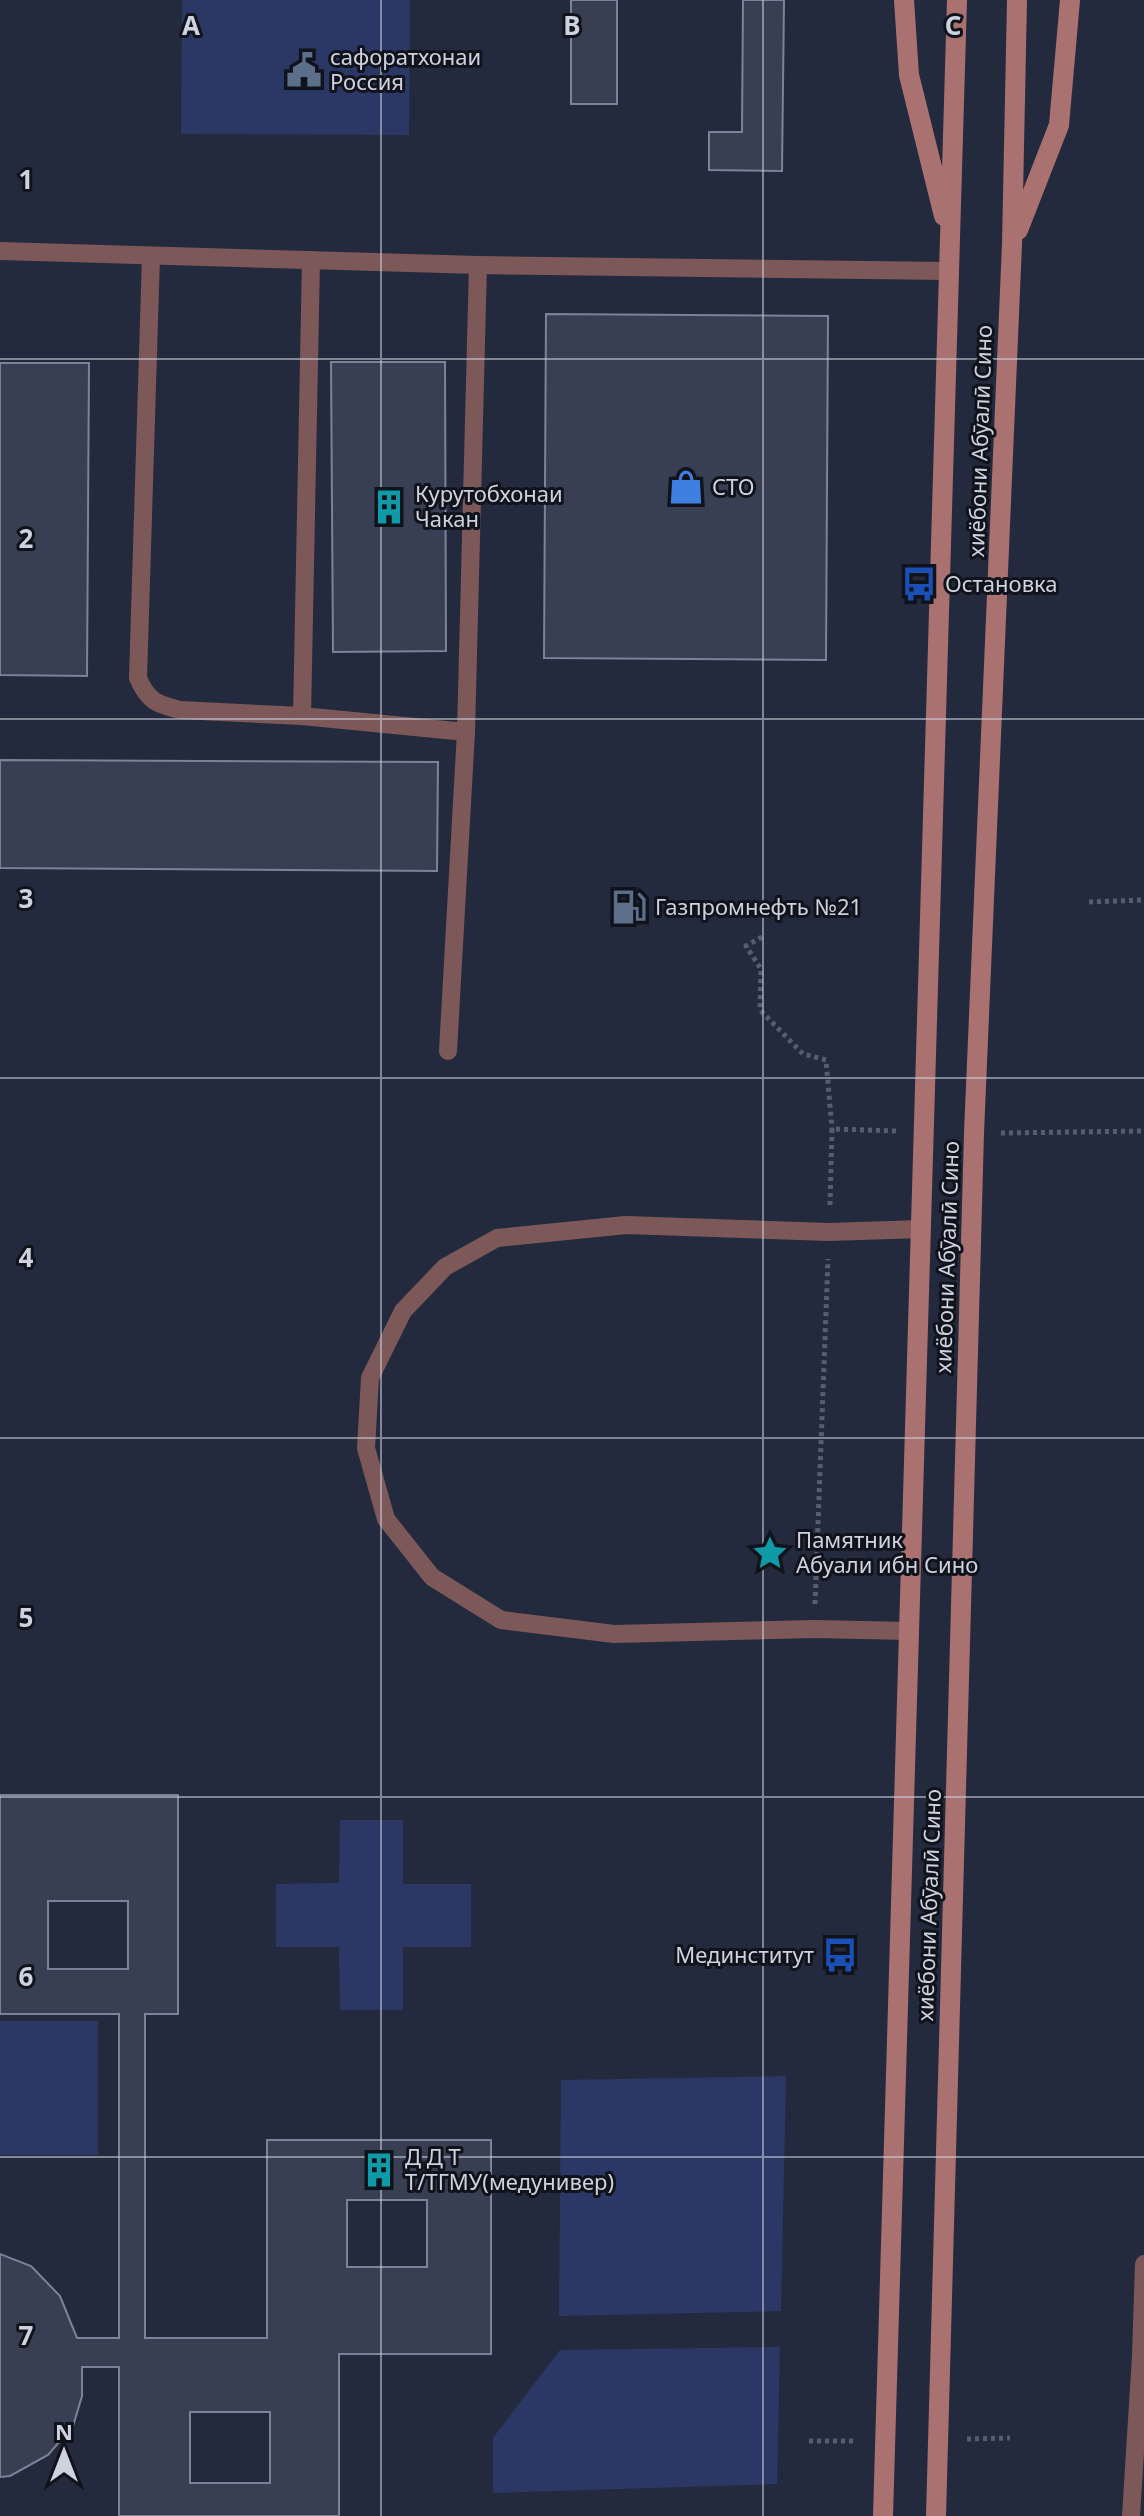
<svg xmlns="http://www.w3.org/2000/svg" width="1144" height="2516" font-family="'Noto Sans',sans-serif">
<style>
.green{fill:#2b3865}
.building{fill:#383f53;stroke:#7b839a;stroke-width:2;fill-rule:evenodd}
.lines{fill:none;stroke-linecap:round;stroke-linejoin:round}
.path{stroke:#575d6e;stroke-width:5;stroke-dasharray:4 4;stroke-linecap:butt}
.lane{stroke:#7c5958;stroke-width:18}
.secondary{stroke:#a97270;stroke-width:20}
.grid{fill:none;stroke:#ced2df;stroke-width:2;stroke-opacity:0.55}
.labels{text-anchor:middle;stroke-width:6;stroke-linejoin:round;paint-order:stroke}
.poi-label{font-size:22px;fill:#ced2df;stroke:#10131c;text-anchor:start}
.street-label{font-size:22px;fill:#ced2df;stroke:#10131c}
.grid-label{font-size:26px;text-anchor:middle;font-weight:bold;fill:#ced2df;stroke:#10131c;stroke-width:6;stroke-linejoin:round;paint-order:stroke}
</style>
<rect width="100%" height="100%" fill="#242a3d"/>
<!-- green -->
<g class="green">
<path d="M182,0H410L409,135L181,134Z"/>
<path d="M340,1820H403V1884H471V1947H403V2010H340L339,1947H276V1884L339,1883Z"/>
<rect x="0" y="2021" width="98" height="134"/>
<path d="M786,2076L781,2311L559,2316L561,2080Z"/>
<path d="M780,2347L777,2484L493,2493V2438L560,2350Z"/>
</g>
<!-- building -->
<g class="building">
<rect x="571" y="0" width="46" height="104"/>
<path d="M743,0H784L782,171L709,170V132H742Z"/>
<path d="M546,314L828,316L826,660L544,658Z"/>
<path d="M331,362H445L446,651L333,652Z"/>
<path d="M0,363H89L87,676L0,675Z"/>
<path d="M0,760L438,762L437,871L0,868Z"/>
<path d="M0,1795H178V2014H145V2338H267V2140H491V2354H339V2516H119V2367H82V2396L73,2426L48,2455L10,2476L0,2477V2254L31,2266L60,2296L77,2338H119V2014H0ZM48,1901H128V1969H48ZM347,2200H427V2267H347ZM190,2412H270V2483H190Z"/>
</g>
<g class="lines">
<!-- path -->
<g class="path">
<path d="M1089,902L1144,900"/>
<path d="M762,937L746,946L761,969L760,1010L803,1054L826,1060L832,1129"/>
<path d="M1001,1133L1144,1131"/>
<path d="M830,1205L832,1129L898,1131"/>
<path d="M815,1604L828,1259"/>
<path d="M967,2439L1010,2438"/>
<path d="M809,2441H857"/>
</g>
<!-- lane -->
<g class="lane">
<path d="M0,251L478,265L948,271"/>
<path d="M151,256L138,678C148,701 156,704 180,710L302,716L311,260"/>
<path d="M302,716L466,732"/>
<path d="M448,1051L466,732L478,265"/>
<path d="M909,1631L814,1629L614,1634L501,1620L432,1577L386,1519L366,1448L370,1378L403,1311L445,1267L497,1238L626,1225L829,1232L921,1229"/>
<path d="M1131,2516L1141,2356L1144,2264"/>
</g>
<!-- secondary -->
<g class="secondary">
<path d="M904,0L909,75L944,216"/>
<path d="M1018,230L1059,125L1070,0"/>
<path d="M883,2516L957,0"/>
<path d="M936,2516L974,1133L1012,244L1017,0"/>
</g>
</g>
<!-- grid -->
<path class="grid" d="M381,0V2516M763,0V2516M0,359H1144M0,719H1144M0,1078H1144M0,1438H1144M0,1797H1144M0,2157H1144"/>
<!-- icons -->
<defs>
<g id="civic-bare" transform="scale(2.76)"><path d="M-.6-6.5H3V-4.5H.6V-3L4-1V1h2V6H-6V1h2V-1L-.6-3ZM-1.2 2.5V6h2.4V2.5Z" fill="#5c6f8a" stroke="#10131c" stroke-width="2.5" paint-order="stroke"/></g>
<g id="shop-bare" transform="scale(2.76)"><path d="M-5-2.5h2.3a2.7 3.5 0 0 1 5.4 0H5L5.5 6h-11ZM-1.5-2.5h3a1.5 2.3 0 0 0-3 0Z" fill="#3f7fe0" stroke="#10131c" stroke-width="2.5" paint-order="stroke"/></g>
<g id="building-bare" transform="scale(2.76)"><path d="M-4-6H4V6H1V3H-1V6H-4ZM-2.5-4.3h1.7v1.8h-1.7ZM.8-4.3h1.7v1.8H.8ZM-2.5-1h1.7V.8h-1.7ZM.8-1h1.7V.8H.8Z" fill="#0f9aa8" stroke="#10131c" stroke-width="2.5" paint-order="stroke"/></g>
<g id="bus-bare" transform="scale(2.76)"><path d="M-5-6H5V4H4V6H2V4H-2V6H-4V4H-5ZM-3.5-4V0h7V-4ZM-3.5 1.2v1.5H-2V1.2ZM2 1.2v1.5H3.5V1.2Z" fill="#1a4fb4" stroke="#10131c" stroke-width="2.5" paint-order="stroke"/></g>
<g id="fuel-bare" transform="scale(2.76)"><path d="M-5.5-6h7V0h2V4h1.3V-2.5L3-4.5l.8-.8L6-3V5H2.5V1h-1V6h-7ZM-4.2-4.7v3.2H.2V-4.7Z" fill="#5c6f8a" stroke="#10131c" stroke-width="2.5" paint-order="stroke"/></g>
<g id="sight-bare" transform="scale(2.76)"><path d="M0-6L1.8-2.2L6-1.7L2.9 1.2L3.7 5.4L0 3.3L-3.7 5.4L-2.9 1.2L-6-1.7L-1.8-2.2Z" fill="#0f9aa8" stroke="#10131c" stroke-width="2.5" paint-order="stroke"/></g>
</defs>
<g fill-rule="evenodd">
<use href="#civic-bare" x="304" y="70"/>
<use href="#shop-bare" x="686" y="487"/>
<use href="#building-bare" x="389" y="507"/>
<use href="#bus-bare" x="919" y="584"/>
<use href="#fuel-bare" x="629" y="907"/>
<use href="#sight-bare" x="770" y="1553"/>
<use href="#bus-bare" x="840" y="1955"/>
<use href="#building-bare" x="379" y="2170"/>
</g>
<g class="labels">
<!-- poi labels -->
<g class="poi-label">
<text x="330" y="65">сафоратхонаи<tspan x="330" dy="25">Россия</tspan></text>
<text x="712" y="495">СТО</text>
<text x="415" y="502">Курутобхонаи<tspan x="415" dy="25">Чакан</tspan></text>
<text x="945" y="592">Остановка</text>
<text x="655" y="915">Газпромнефть №21</text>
<text x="796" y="1548">Памятник<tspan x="796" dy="25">Абуали ибн Сино</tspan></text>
<text x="814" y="1963" text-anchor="end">Мединститут</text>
<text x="405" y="2165">Д Д Т<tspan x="405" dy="25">Т/ТГМУ(медунивер)</tspan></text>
</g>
<!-- street labels -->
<g class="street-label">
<text transform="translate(980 441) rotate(-88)" y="8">хиёбони Абӯалӣ Сино</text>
<text transform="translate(947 1257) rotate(-88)" y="8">хиёбони Абӯалӣ Сино</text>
<text transform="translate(929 1905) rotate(-88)" y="8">хиёбони Абӯалӣ Сино</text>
</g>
</g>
<g class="grid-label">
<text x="191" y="35">A</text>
<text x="572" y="35">B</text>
<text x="953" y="35">C</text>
<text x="26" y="189">1</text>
<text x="26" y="548">2</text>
<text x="26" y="908">3</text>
<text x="26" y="1267">4</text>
<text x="26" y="1627">5</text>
<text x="26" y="1986">6</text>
<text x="26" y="2345">7</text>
</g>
<!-- north arrow -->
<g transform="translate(64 2452)" stroke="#10131c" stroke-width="6" paint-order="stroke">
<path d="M0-6L14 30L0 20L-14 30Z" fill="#ced2df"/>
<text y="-12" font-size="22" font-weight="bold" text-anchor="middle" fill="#ced2df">N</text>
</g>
</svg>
